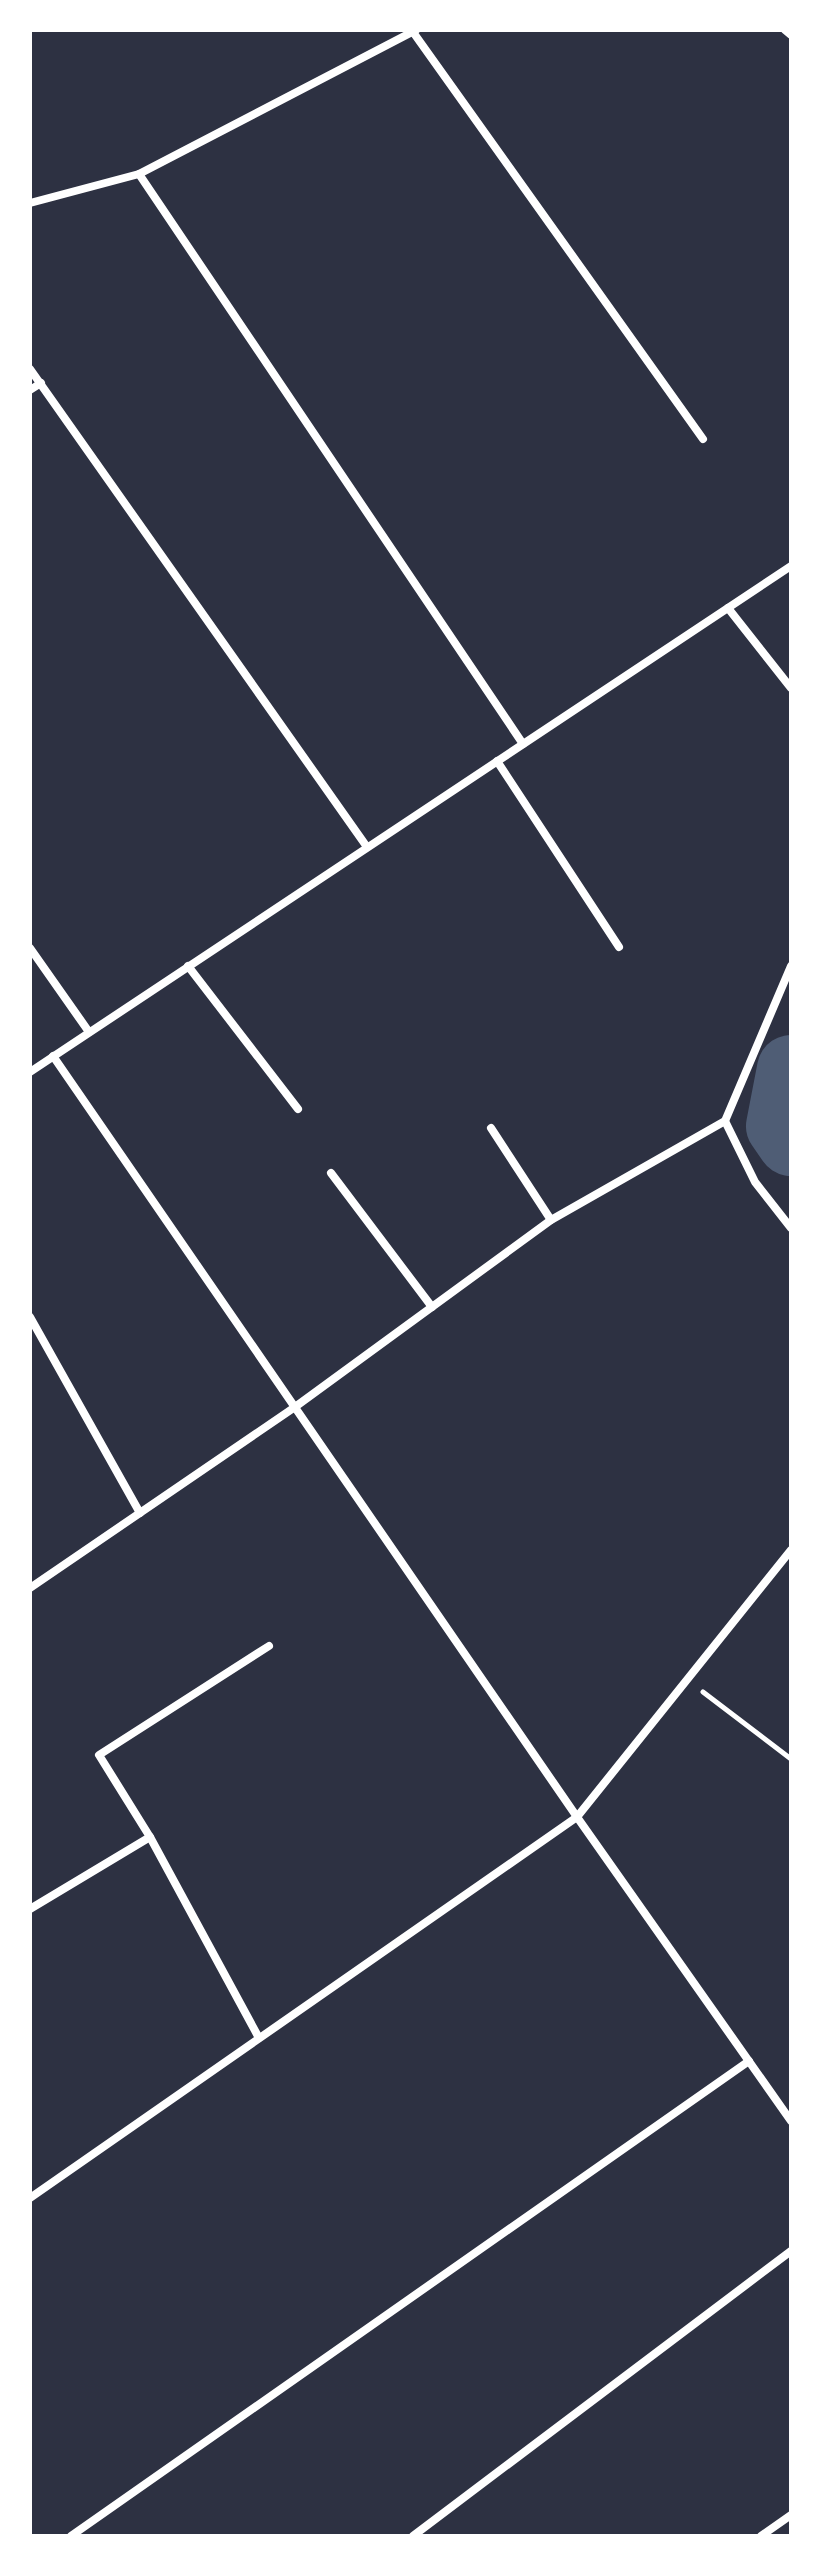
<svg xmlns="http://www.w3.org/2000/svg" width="821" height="2566" font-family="Mulish,sans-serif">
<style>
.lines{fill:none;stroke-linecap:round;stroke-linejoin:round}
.river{stroke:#4f5d75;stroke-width:68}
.path{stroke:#fff;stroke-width:5}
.minor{stroke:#fff;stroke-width:8}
</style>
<rect width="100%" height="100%" fill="#2d3142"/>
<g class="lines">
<!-- river -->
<path class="river" d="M791,1069L780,1126L791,1142"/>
<!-- path -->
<path class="path" d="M703,1692L791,1759"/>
<!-- minor -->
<g class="minor">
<path d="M785,30L791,35"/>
<path d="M413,32L703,439"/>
<path d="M139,174L523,744"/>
<path d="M30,203L139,174L416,30"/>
<path d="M30,369L367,847"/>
<path d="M30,390L41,383"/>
<path d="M728,608L791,688"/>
<path d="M497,761L619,947"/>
<path d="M30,948L89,1032"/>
<path d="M188,966L298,1109"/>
<path d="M53,1056L577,1817L791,2121"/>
<path d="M30,1072L791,566"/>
<path d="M725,1121L755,1182L791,1228"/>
<path d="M491,1128L551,1220"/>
<path d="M331,1173L432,1307"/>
<path d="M30,1317L140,1513"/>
<path d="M30,1588L295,1407L551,1220L725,1121L791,966"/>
<path d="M150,1837L259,2038"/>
<path d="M30,1909L150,1837L99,1755L269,1646"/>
<path d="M30,2198L577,1817L791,1550"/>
<path d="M71,2536L749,2061"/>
<path d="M413,2536L791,2251"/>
<path d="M761,2536L791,2515"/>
</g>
</g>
<!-- border -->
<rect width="821" height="2566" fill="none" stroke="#ffffff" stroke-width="64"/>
</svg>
